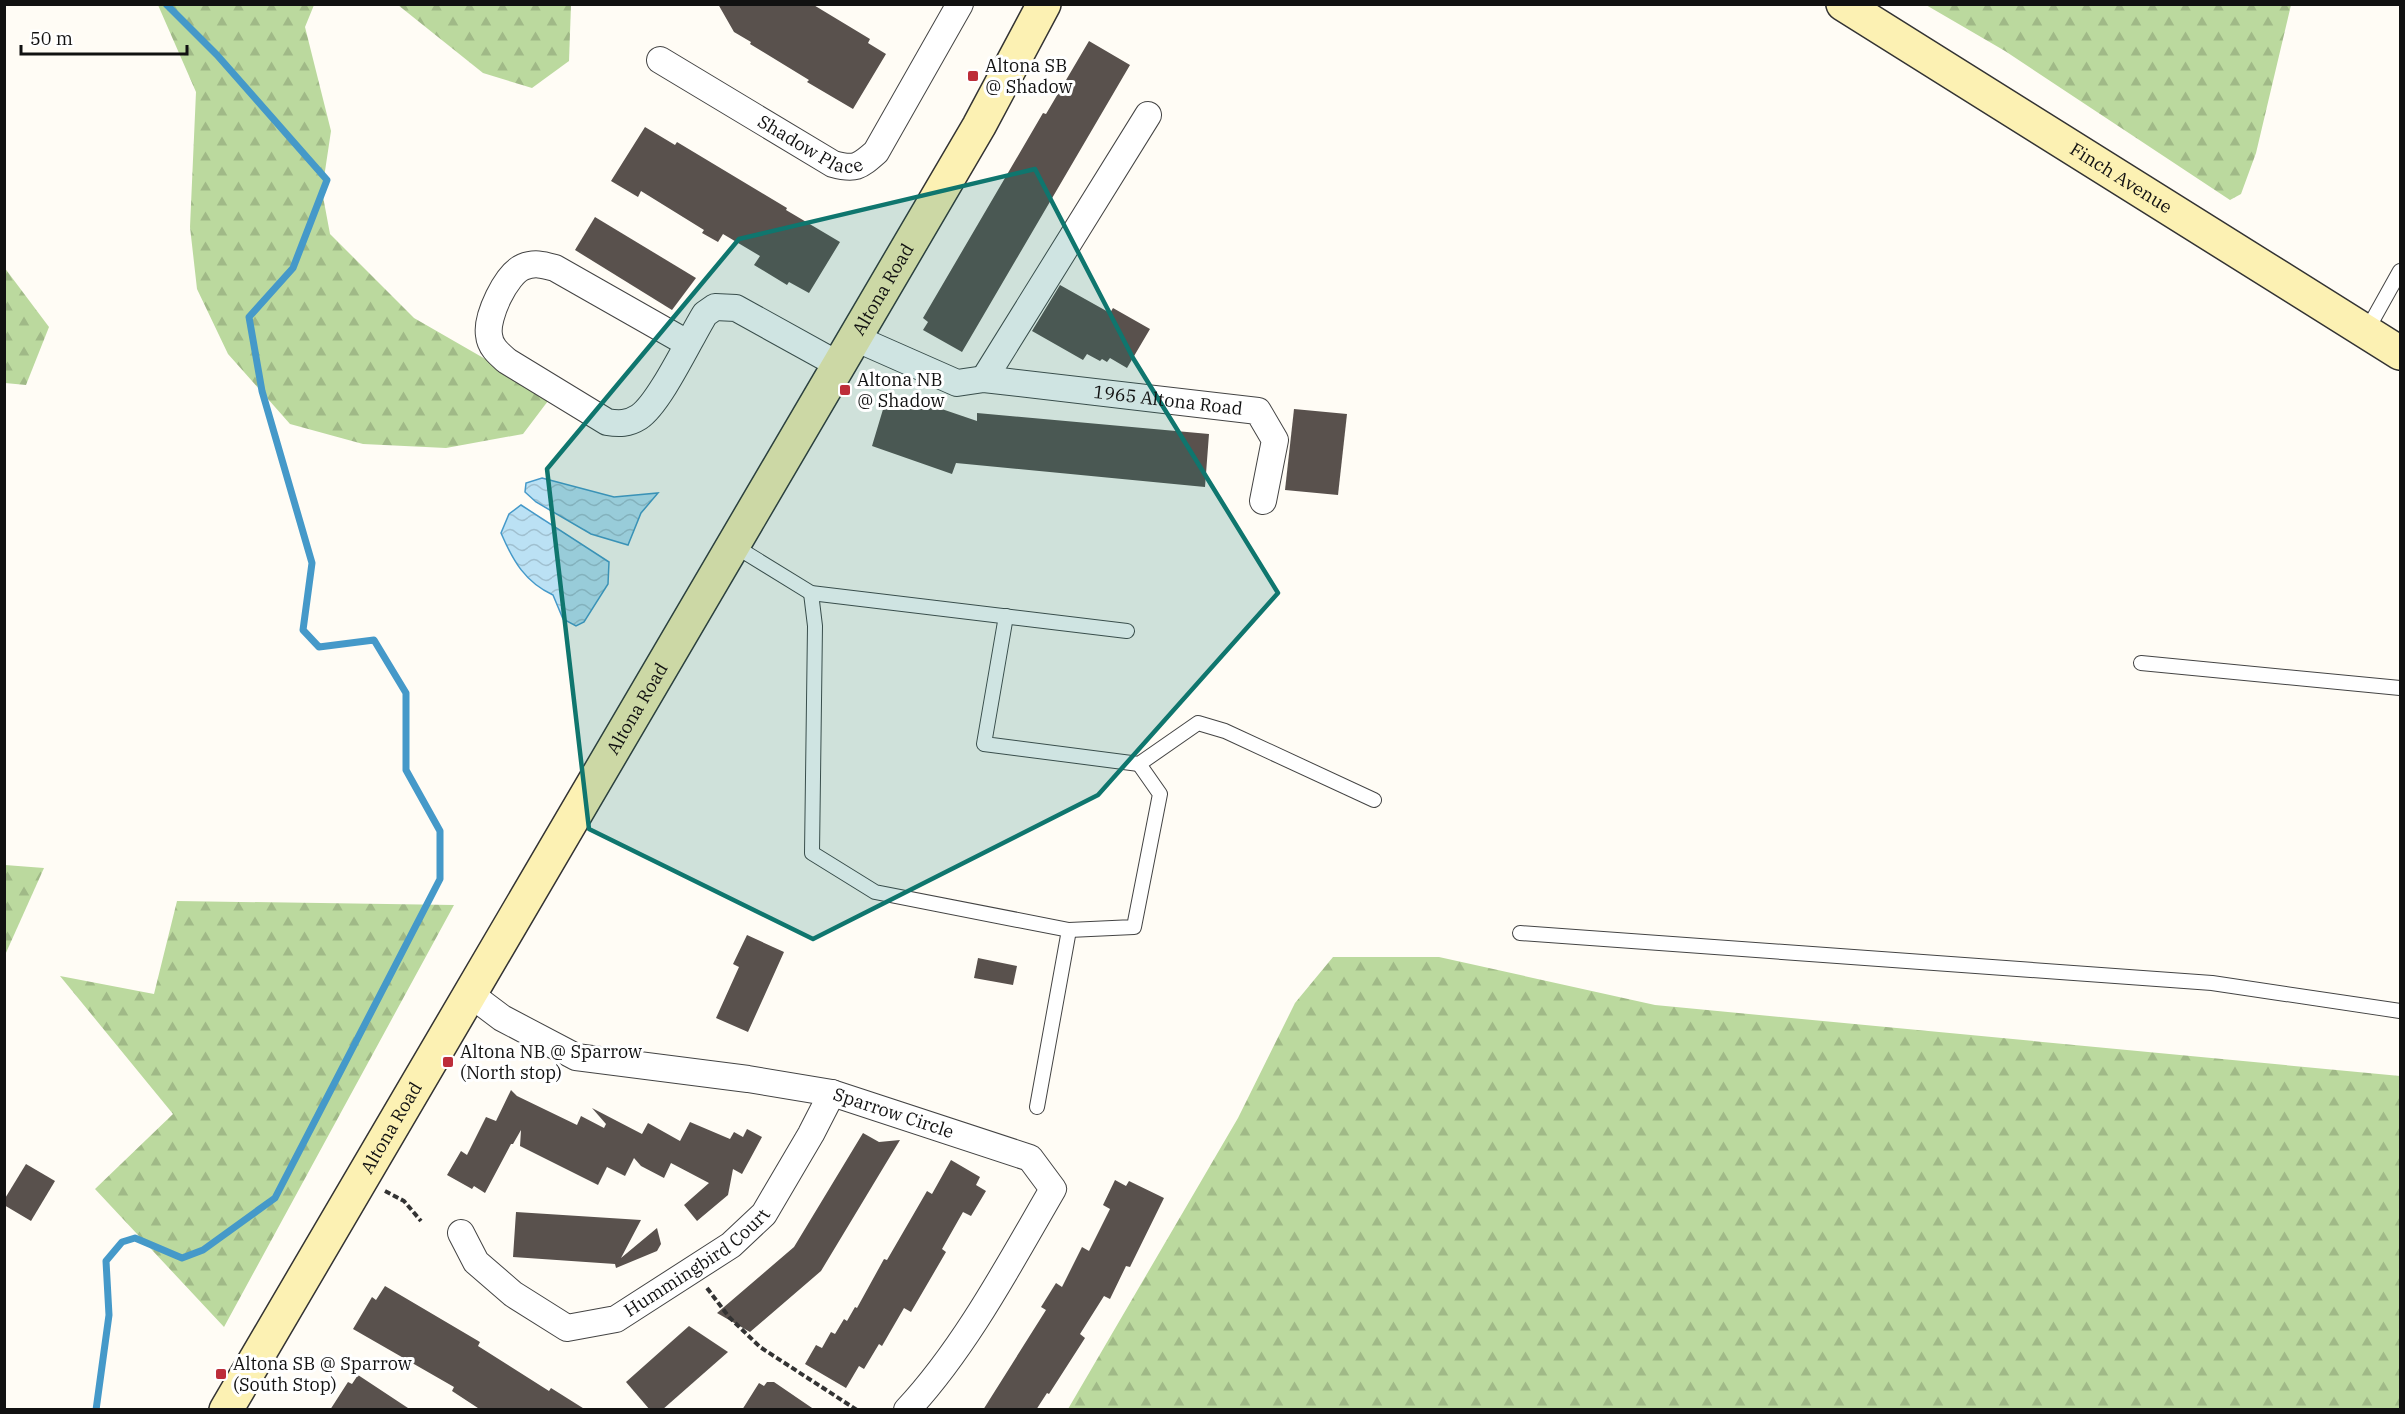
<svg xmlns="http://www.w3.org/2000/svg" width="2405" height="1414" font-family="'IBM Plex Serif',serif">
<style>
.forest{fill:url(#forest-firs)}
.water{fill:url(#water-waves);stroke:#4599c9;stroke-width:1.5}
.lines{fill:none;stroke-linecap:round;stroke-linejoin:round}
.stream{stroke:#4599c9;stroke-width:7}
.building{fill:#59514d}
.service-casing{stroke:#444;stroke-width:16}
.minor-casing{stroke:#444;stroke-width:28}
.secondary-casing{stroke:#333;stroke-width:36}
.path{stroke:#333;stroke-width:4;stroke-dasharray:6 3;stroke-linecap:butt}
.service{stroke:#fff;stroke-width:14}
.minor{stroke:#fff;stroke-width:26}
.secondary{stroke:#fcf1b3;stroke-width:33}
.marked{fill:#0f766e;fill-opacity:0.2;stroke:#0f766e;stroke-width:4.5;stroke-linejoin:round}
.poi-dot{fill:#bd2d39;stroke:#fff;stroke-width:2}
.labels{text-anchor:middle;stroke-width:6;stroke-linejoin:round;paint-order:stroke}
.poi-label{font-size:18px;fill:#111;stroke:#fff;text-anchor:start}
.street-label{font-size:18px;fill:#111;stroke:#fff}
</style>
<defs>
<pattern id="forest-firs" width="22" height="20" patternUnits="userSpaceOnUse" patternTransform="scale(1.5)"><rect width="22" height="20" fill="#bbd99e"/><path d="M5 1l3.5 6h-7zM16 11l3.5 6h-7z" fill="#a0b987"/></pattern>
<pattern id="water-waves" width="16" height="10" patternUnits="userSpaceOnUse" patternTransform="scale(1.5)"><rect width="16" height="10" fill="#bbe1f4"/><path d="M0 5q4-4 8 0t8 0" fill="none" stroke="#a0c0d0"/></pattern>
</defs>
<rect width="100%" height="100%" fill="#fffcf5"/>
<!-- forest -->
<g class="forest">
<path d="M158,5H314L305,27L331,131L322,191L330,234L414,318L551,397L523,434L446,448L363,444L290,424L228,354L197,289L190,227L196,92Z"/>
<path d="M398,5H571L569,61L532,88L483,73Z"/>
<path d="M1926,5H2291L2256,153L2241,194L2230,200L2005,51Z"/>
<path d="M4,267L49,327L26,385L5,383Z"/>
<path d="M5,865L44,868L5,955L4,865Z"/>
<path d="M177,901L454,905L224,1327L95,1189L173,1114L60,976L154,994Z"/>
<path d="M1333,957H1439L1655,1005L2400,1076V1409H1068L1238,1118L1295,1003Z"/>
</g>
<!-- water -->
<g class="water">
<path d="M542,478L614,497L658,493L641,513L628,545L591,534L536,502L525,492L526,483Z"/>
<path d="M521,505L609,562L608,584L584,622L576,626L563,619L553,595C525,582 513,561 501,533L509,514Z"/>
</g>
<g class="lines">
<!-- stream -->
<path class="stream" d="M96,1410L109,1315L106,1261L122,1242L135,1238L182,1258L203,1250L275,1198L440,879V831L406,770V693L374,640L319,647L303,630L312,563L262,391L249,317L293,268L327,180L217,55L166,4"/>
</g>
<!-- building -->
<g class="building">
<path d="M718,4H812L870,39L868,43L886,54L853,109L807,82L809,80L750,44L751,42L734,32Z"/>
<path d="M1089,41L1130,65L962,352L923,330L928,322L923,318L1043,113L1046,114Z"/>
<path d="M645,127L675,145L677,142L787,208L786,210L840,242L809,293L789,282L787,285L754,265L760,256L723,234L718,242L702,233L704,230L641,191L638,197L611,181Z"/>
<path d="M595,217L696,278L672,310L575,250Z"/>
<path d="M1060,285L1110,313L1113,308L1150,329L1127,368L1110,358L1107,362L1102,359L1100,361L1087,354L1083,360L1032,331Z"/>
<path d="M887,396L928,410L930,405L977,421V413L1209,434L1205,487L956,463L952,474L872,446Z"/>
<path d="M1294,409L1347,414L1338,495L1285,490Z"/>
<path d="M747,935L784,952L748,1032L716,1018L739,967L733,964Z"/>
<path d="M978,958L1017,966L1013,985L974,978Z"/>
<path d="M511,1090L517,1096L577,1125L581,1116L604,1128L606,1124L592,1108L642,1134L648,1123L680,1141L690,1122L730,1139L734,1132L743,1137L747,1129L762,1137L742,1174L733,1169L728,1195L697,1221L684,1205L709,1183L671,1163L664,1178L641,1166L634,1158L625,1176L607,1167L598,1185L520,1146L521,1130L513,1144H511L485,1193L474,1186L472,1189L447,1175L461,1151L467,1155L486,1117L496,1121Z"/>
<path d="M863,1133L879,1142L900,1140L821,1271L750,1332L717,1313L794,1247Z"/>
<path d="M951,1160L980,1177L976,1185L986,1191L971,1216L963,1212L942,1249L946,1252L911,1312L904,1308L882,1346L879,1344L864,1369L859,1366L846,1388L805,1364L816,1345L822,1348L831,1332L835,1334L844,1319L847,1321L855,1307L857,1308L884,1259L887,1260L927,1191L932,1194Z"/>
<path d="M26,1164L55,1181L31,1221L4,1205V1200Z"/>
<path d="M1115,1180L1126,1186L1129,1181L1164,1198L1130,1267L1126,1266L1110,1299L1104,1296L1080,1334L1085,1338L1049,1394L1047,1393L1036,1410H983L1046,1310L1041,1307L1056,1283L1062,1287L1082,1247L1089,1251L1110,1209L1103,1205Z"/>
<path d="M516,1212L641,1220L621,1258L657,1228L661,1244L657,1251L616,1268L615,1264L513,1257Z"/>
<path d="M385,1286L480,1342L478,1346L549,1391L551,1388L586,1410H481L452,1391L454,1387L353,1329L372,1297L376,1300Z"/>
<path d="M689,1326L728,1352L662,1410H650L626,1382Z"/>
<path d="M358,1375L411,1410H330L348,1382L352,1384Z"/>
<path d="M767,1382H774L815,1410H742L759,1383L764,1386Z"/>
</g>
<g class="lines">
<!-- service casing -->
<g class="service-casing">
<g id="service">
<path d="M2366,332L2400,271"/>
<path d="M733,545L811,593L1127,631"/>
<path d="M811,593L815,626L812,853L875,892L1069,930L1134,927L1160,794L1139,764"/>
<path d="M1006,616L984,744L1139,764L1198,723L1225,731L1374,800"/>
<path d="M2141,663L2400,688"/>
<path d="M1520,933L2212,983L2400,1011"/>
<path d="M1037,1107L1069,930"/>
</g>
</g>
<!-- minor casing -->
<g class="minor-casing">
<g id="minor">
<path id="s1" d="M660,60L833,164C855,170 859,167 876,152L960,4"/>
<path id="s2" d="M855,338L957,383L984,379L1258,411L1275,440L1263,501"/>
<path d="M687,343L555,268C544,265 535,262 523,267C506,274 486,317 489,335C490,347 499,354 507,361L607,422C619,424 628,424 639,417C660,403 690,338 705,314L715,307L736,308L839,365"/>
<path d="M984,379L1148,115"/>
<path id="s3" d="M470,994L502,1018L576,1057L748,1079L832,1093L1030,1158L1053,1189C1010,1263 965,1348 907,1410"/>
<path id="s4" d="M461,1233L476,1262L513,1294L567,1328L616,1319L731,1245L764,1214L811,1134L832,1093"/>
</g>
</g>
<!-- secondary casing -->
<g class="secondary-casing">
<g id="secondary">
<path id="s5" d="M1843,4L2400,353"/>
<path id="s6" d="M226,1410L979,126L1044,4"/>
</g>
</g>
<!-- path -->
<g class="path">
<path d="M385,1191L404,1201L421,1221"/>
<path d="M707,1288L729,1317L760,1347L857,1410"/>
</g>
<!-- service -->
<use href="#service" class="service"/>
<!-- minor -->
<use href="#minor" class="minor"/>
<!-- secondary -->
<use href="#secondary" class="secondary"/>
</g>
<!-- marked area -->
<path class="marked" d="M1035,169L1133,358L1278,593L1098,795L813,939L589,829L547,469L739,239Z"/>
<!-- markers -->
<g class="poi-dot">
<rect x="967" y="70" width="12" height="12" rx="3"/>
<rect x="839" y="384" width="12" height="12" rx="3"/>
<rect x="442" y="1056" width="12" height="12" rx="3"/>
<rect x="215" y="1368" width="12" height="12" rx="3"/>
</g>
<g class="labels">
<!-- poi labels -->
<g class="poi-label">
<text x="985" y="72">Altona SB<tspan x="985" dy="21">@ Shadow</tspan></text>
<text x="857" y="386">Altona NB<tspan x="857" dy="21">@ Shadow</tspan></text>
<text x="460" y="1058">Altona NB @ Sparrow<tspan x="460" dy="21">(North stop)</tspan></text>
<text x="233" y="1370">Altona SB @ Sparrow<tspan x="233" dy="21">(South Stop)</tspan></text>
</g>
<!-- street labels -->
<g class="street-label">
<text dy="6" stroke="none"><textPath href="#s1" startOffset="174">Shadow Place</textPath></text>
<text dy="6" stroke="none"><textPath href="#s5" startOffset="328">Finch Avenue</textPath></text>
<text dy="6" stroke="none"><textPath href="#s6" startOffset="1299">Altona Road</textPath></text>
<text dy="6" stroke="none"><textPath href="#s2" startOffset="324">1965 Altona Road</textPath></text>
<text dy="6" stroke="none"><textPath href="#s6" startOffset="813">Altona Road</textPath></text>
<text dy="6" stroke="none"><textPath href="#s3" startOffset="447">Sparrow Circle</textPath></text>
<text dy="6" stroke="none"><textPath href="#s6" startOffset="327">Altona Road</textPath></text>
<text dy="6" stroke="none"><textPath href="#s4" startOffset="294">Hummingbird Court</textPath></text>
</g>
</g>
<!-- border -->
<rect width="2405" height="1414" fill="none" stroke="#111111" stroke-width="12"/>
<!-- scale -->
<path d="M21 45v9h166v-9" fill="none" stroke="#111111" stroke-width="3"/>
<text x="30" y="45" font-size="18" fill="#111111" stroke="#ffffff" stroke-width="4.5" paint-order="stroke">50 m</text>
</svg>
